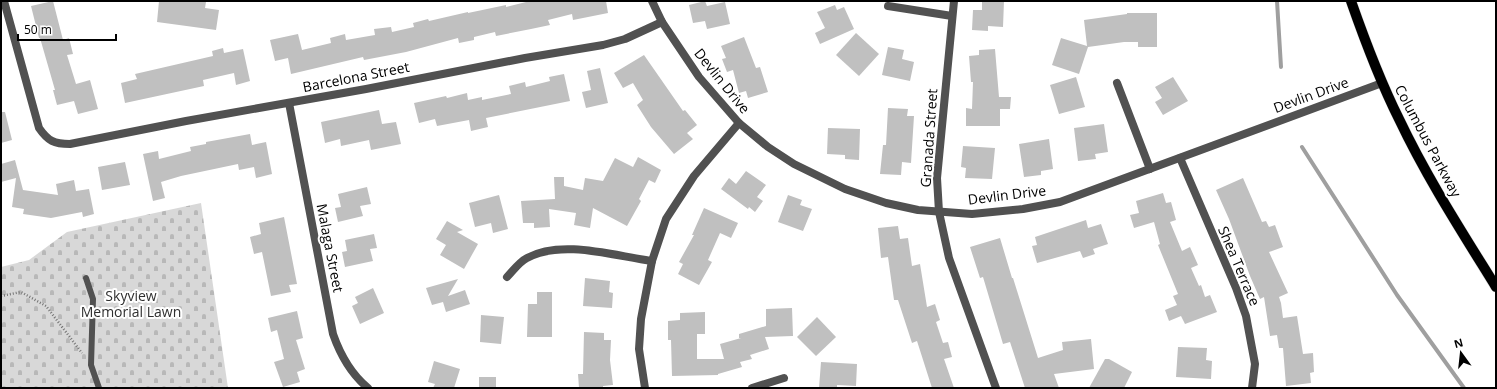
<svg xmlns="http://www.w3.org/2000/svg" width="1497" height="389" font-family="'Open Sans',sans-serif">
<style>
.cemetery{fill:url(#cemetery-stones)}
.lines{fill:none;stroke-linecap:round;stroke-linejoin:round}
.stream{stroke:#9f9f9f;stroke-width:4}
.building{fill:#c0c0c0}
.primary-casing{stroke:#dbdbdb;stroke-width:11}
.path{stroke:#737373;stroke-width:2.5;stroke-dasharray:1 2;stroke-linecap:butt}
.lane{stroke:#515151;stroke-width:6}
.street{stroke:#515151;stroke-width:8}
.primary{stroke:#000;stroke-width:10}
.labels{text-anchor:middle;stroke-width:4;stroke-linejoin:round;paint-order:stroke}
.street-label{font-size:14px;fill:#000;stroke:#fff}
.park-label{font-size:14px;fill:#2f2f2f;stroke:#fff}
</style>
<defs>
<pattern id="cemetery-stones" width="16" height="16" patternUnits="userSpaceOnUse"><rect width="16" height="16" fill="#d8d8d8"/><path d="M2 7V4a2 2 0 0 1 4 0v3zM10 15v-3a2 2 0 0 1 4 0v3z" fill="#b8b8b8"/></pattern>
</defs>
<rect width="100%" height="100%" fill="#fff"/>
<!-- cemetery -->
<path class="cemetery" d="M201,203L228,388H1V267L29,260L67,232Z"/>
<g class="lines">
<!-- stream -->
<g class="stream">
<path d="M1277,1L1281,67"/>
<path d="M1302,147L1397,295L1464,388"/>
</g>
</g>
<!-- building -->
<g class="building">
<path d="M53,1L63,40L69,38L73,54L67,55L76,84L90,80L98,109L78,114L74,101L57,105L53,90H55L40,38H39L31,6Z"/>
<path d="M159,1H196L206,2L205,8L219,10L216,30L157,22Z"/>
<path d="M530,1H606L608,13L573,20L572,14L548,20L550,25L531,29L496,36L495,32L474,37V40L459,43L458,38L406,52L364,60L363,57L291,74L288,58L275,61L270,40L298,34L302,50L331,43L330,38L345,34L346,40L375,35L374,29L391,27L392,32L414,27L413,23L428,19L429,21L468,12V13L506,5V7Z"/>
<path d="M705,1L707,6L725,2L730,24L707,29L705,21L693,23L689,5Z"/>
<path d="M982,1H1004L1003,27L988,26V31L972,30L973,10H982Z"/>
<path d="M835,5L837,10L844,7L854,29L820,44L815,33L825,28L817,12Z"/>
<path d="M1127,13H1157V47H1138V42H1124L1088,47L1079,74L1052,65L1061,38L1087,46L1084,20L1127,14Z"/>
<path d="M856,33L879,54L859,76L836,55Z"/>
<path d="M744,37L756,68L760,67L768,92L748,98L746,91L739,93L733,70L727,72L722,59L726,58L721,46Z"/>
<path d="M888,47L904,50L902,59L914,62L910,81L882,75Z"/>
<path d="M223,48L224,53L243,49L250,81L236,85L234,73L203,80L204,86L125,103L121,83L137,79L135,74L213,56L212,51Z"/>
<path d="M995,49L999,97H1011L1010,109H1000V126H966V108L972,109L973,82H971L969,56L979,55V50Z"/>
<path d="M644,55L683,111L685,110L697,125L687,133L693,139L674,154L651,127L637,105L643,100L633,83L623,88L614,73Z"/>
<path d="M600,68L608,103L586,108L582,92L591,90L587,71Z"/>
<path d="M564,74L570,101L486,118L488,127L471,131L469,120L437,126L435,119L419,123L414,103L446,96L447,98L467,93L468,100L482,97V100L511,94L509,86L525,82L526,87L550,81L549,77Z"/>
<path d="M1076,77L1085,107L1059,114L1050,85Z"/>
<path d="M1173,77L1188,101L1163,115L1155,102L1162,98L1155,87Z"/>
<path d="M888,108L908,109L907,116H914L911,163L902,162L901,175L880,174L883,145H886Z"/>
<path d="M379,110L382,124L396,122L401,144L371,150L369,140L341,146L340,139L325,143L321,122Z"/>
<path d="M1,112H5L12,140L1,143Z"/>
<path d="M1104,124L1108,152L1095,154L1096,159L1078,161L1074,128Z"/>
<path d="M828,128L860,129L859,160L845,159V155L827,154Z"/>
<path d="M250,134L252,145L266,142L272,174L256,178L254,167L239,170L238,164L181,176L161,182L165,198L153,201L143,154L158,151L159,159L191,151L190,147L206,144V142Z"/>
<path d="M1049,139L1053,169L1041,171V175L1024,177L1019,144Z"/>
<path d="M963,146L995,148L992,179L965,178L966,168L961,167Z"/>
<path d="M638,157L661,170L655,183L649,180L639,199L641,201L627,226L593,208L590,228L574,225L576,213L549,209L550,227L534,228V223H523L521,201L555,199L554,177H564V186L583,190L585,178L603,181L615,158L633,167Z"/>
<path d="M15,160L23,190L58,195L56,184L74,180L76,191L89,189L94,214L83,217L82,212L51,218L23,214L24,209L12,207L16,178L1,182V164Z"/>
<path d="M125,162L130,185L102,190L98,167Z"/>
<path d="M746,171L766,185L757,197L763,201L755,212L749,207L748,209L721,189L729,178L736,184Z"/>
<path d="M1243,178L1262,222L1266,221L1269,227L1275,225L1283,247L1269,252L1288,293L1279,297L1281,303L1283,318L1297,316L1303,354L1313,353L1314,372L1310,373L1311,383L1286,386L1283,348H1279L1277,335L1270,336L1264,297L1260,299L1250,276L1229,219L1216,190Z"/>
<path d="M367,187L371,204L360,206L363,216L338,222L335,208L341,207L338,194Z"/>
<path d="M1163,193L1166,203L1171,202L1176,220L1170,222L1182,251L1190,247L1198,265L1191,268L1199,286L1201,285L1205,297L1210,295L1217,312L1185,324L1181,316L1169,321L1165,310L1177,305L1173,296L1178,294L1158,245L1160,244L1154,222L1134,228L1130,215L1139,213L1136,201Z"/>
<path d="M499,195L508,229L493,233L491,223L475,227L469,203Z"/>
<path d="M788,195L802,200L800,205L812,209L803,231L778,222Z"/>
<path d="M704,208L738,223L731,238L720,233L708,260L712,262L699,285L678,274L683,264L679,262L694,235H692Z"/>
<path d="M284,217L297,284L289,285L291,292L271,296L262,252L254,254L250,237L261,234L259,223Z"/>
<path d="M1086,220L1088,228L1101,224L1108,244L1093,249L1095,254L1083,258L1080,251L1037,263L1032,246L1037,245L1035,237Z"/>
<path d="M447,221L463,230L457,232L478,244L464,269L440,255L446,245L436,239Z"/>
<path d="M898,226L900,239L908,238L912,266L920,264L927,307L935,304L940,320L936,322L943,343L948,342L952,357L944,359L954,388H932L917,341L912,343L898,300H894L888,257L881,258L878,228Z"/>
<path d="M374,234L377,248L370,249L373,261L345,267L342,252L347,251L345,240Z"/>
<path d="M1000,238L1012,278H1013L1038,358L1063,350L1062,342L1091,339L1094,369L1054,374L1059,388H1025L1010,342L1003,344L983,277L980,278L970,247Z"/>
<path d="M585,278L610,281L609,292L613,293L612,308L583,306Z"/>
<path d="M458,279L448,296L465,290L470,304L446,312L443,302L432,305L426,288Z"/>
<path d="M373,288L384,313L360,324L352,306L358,303L355,297Z"/>
<path d="M537,292H552V337H527L528,304H537Z"/>
<path d="M792,308L793,336L765,337L769,349L750,355L752,359L740,362L742,367L718,374V375L672,376L671,340H668V321L680,320V313L705,312V334H697V359H724L720,344L741,338H739V334L766,326V309Z"/>
<path d="M297,311L303,338L296,340L305,369L297,372L300,382L283,387L274,362L284,359L277,330L271,332L268,318Z"/>
<path d="M481,315L504,317L501,344L480,342Z"/>
<path d="M817,317L836,337L816,356L797,337Z"/>
<path d="M584,332L604,333V340H611L610,360L613,385L603,386V388H579L578,374H583Z"/>
<path d="M1178,347L1207,348L1206,360L1212,361L1211,379L1176,377Z"/>
<path d="M1105,359H1109L1132,372L1124,388H1089Z"/>
<path d="M434,361L460,369L454,388H433L435,384L428,382Z"/>
<path d="M821,362L857,364L856,386L837,385V388H819Z"/>
<rect x="479" y="377" width="17" height="11"/>
</g>
<g class="lines">
<!-- primary casing -->
<g class="primary-casing">
<path id="primary" d="M1351,1C1365,41 1380,81 1399,119C1427,178 1462,232 1496,287"/>
</g>
<!-- path -->
<path class="path" d="M1,296L21,292L46,306L82,353"/>
<!-- lane -->
<path class="lane" d="M86,278L93,299L91,365L99,388"/>
<!-- street -->
<g class="street">
<path d="M4,1L39,128C48,141 54,144 70,144L186,121L366,89L525,58L603,45L625,39L662,22"/>
<path d="M652,1L662,22L699,77L739,123L768,147L794,164L845,189L886,203L918,210L972,214L1023,209L1060,202L1382,83"/>
<path d="M954,1L937,178L939,212L949,258L996,388"/>
<path d="M888,6L952,16"/>
<path d="M1117,83L1150,169"/>
<path d="M289,103L333,334C340,354 351,374 368,388"/>
<path d="M1180,158L1236,288L1246,316L1255,364L1252,388"/>
<path d="M507,277C513,271 519,262 527,258C562,239 614,256 652,261"/>
<path d="M645,388L639,349L641,319L652,261L666,219L694,176L739,123"/>
<path d="M752,388L784,378"/>
</g>
<!-- primary -->
<use href="#primary" class="primary"/>
</g>
<g class="labels">
<!-- street labels -->
<g class="street-label">
<text transform="translate(356 77) rotate(-11)" y="5">Barcelona Street</text>
<text transform="translate(722 81) rotate(51)" y="5">Devlin Drive</text>
<text transform="translate(1311 95) rotate(-20)" y="5">Devlin Drive</text>
<text transform="translate(929 138) rotate(-86)" y="5">Granada Street</text>
<text transform="translate(1428 141) rotate(62)" y="5">Columbus Parkway</text>
<text transform="translate(1007 195) rotate(-7)" y="5">Devlin Drive</text>
<text transform="translate(330 248) rotate(79)" y="5">Malaga Street</text>
<text transform="translate(1239 266) rotate(67)" y="5">Shea Terrace</text>
</g>
<!-- park labels -->
<g class="park-label">
<text x="131" y="301">Skyview<tspan x="131" dy="16">Memorial Lawn</tspan></text>
</g>
</g>
<!-- border -->
<rect width="1497" height="389" fill="none" stroke="#000000" stroke-width="4"/>
<!-- north arrow -->
<g transform="translate(1461 353) rotate(345)" stroke="#ffffff" stroke-width="3" paint-order="stroke">
<path d="M0-3L7 15L0 10L-7 15Z" fill="#000000"/>
<text y="-6" font-size="11" font-weight="bold" text-anchor="middle" fill="#000000">N</text>
</g>
<!-- scale -->
<path d="M18 34v6h98v-6" fill="none" stroke="#000000" stroke-width="2"/>
<text x="24" y="34" font-size="12" fill="#000000" stroke="#ffffff" stroke-width="3" paint-order="stroke">50 m</text>
</svg>
